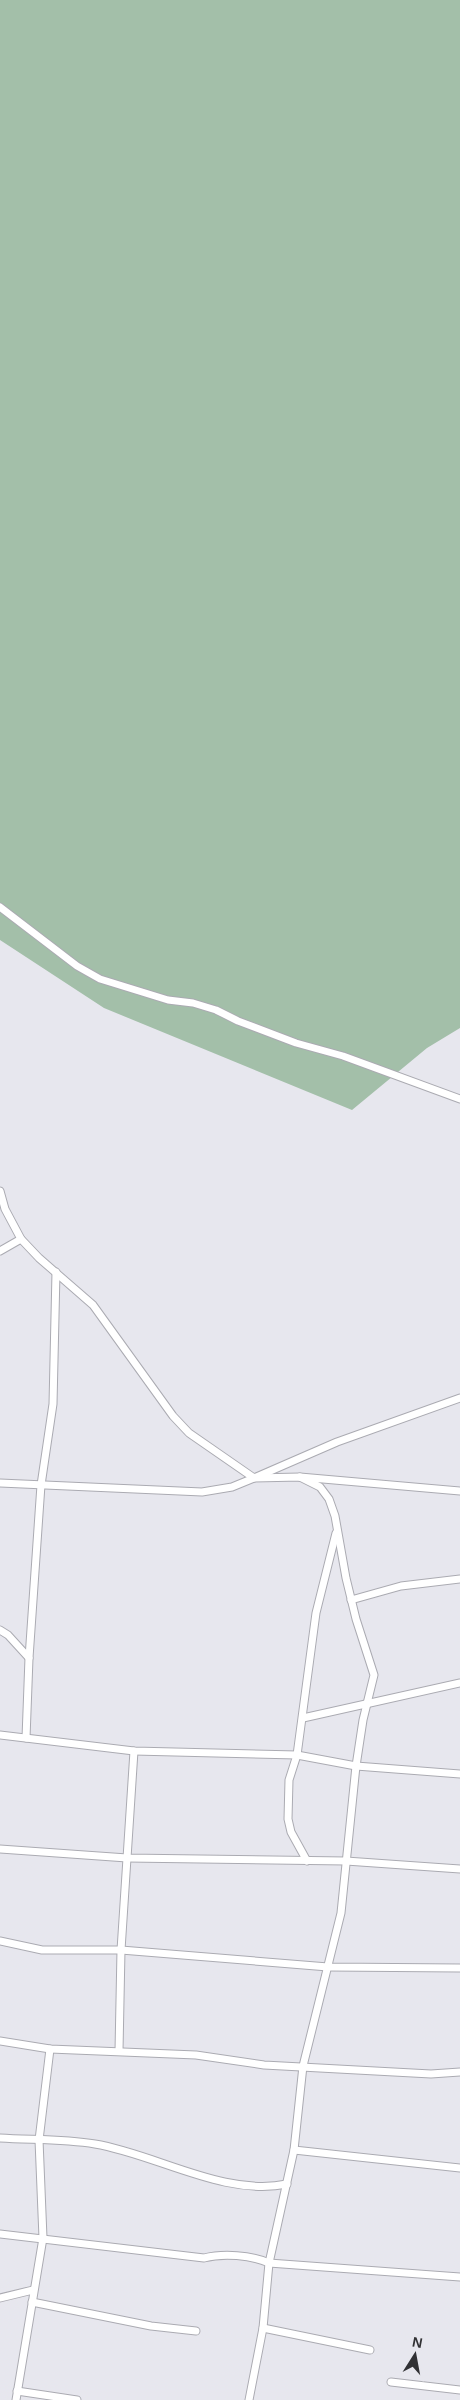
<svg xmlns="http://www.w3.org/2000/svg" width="460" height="2400" font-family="Arial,sans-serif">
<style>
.forest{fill:#a3bfa9}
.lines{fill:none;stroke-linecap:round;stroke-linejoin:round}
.minor-casing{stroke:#ababb2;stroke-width:9}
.minor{stroke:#fff;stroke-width:7}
</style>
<rect width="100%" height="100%" fill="#e7e7ee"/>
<!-- forest -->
<path class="forest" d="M0,0H460V1028L427,1048L352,1110L104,1008L0,940Z"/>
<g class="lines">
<!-- minor casing -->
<g class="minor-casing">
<g id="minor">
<path d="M0,907L77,966L100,979L168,1000L193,1003L216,1010L238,1021L296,1043L343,1056L460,1099"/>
<path d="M0,1191L5,1209L21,1239L39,1258L93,1305L173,1416L189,1433L254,1478L337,1442L460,1398"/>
<path d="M0,1251L21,1239"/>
<path d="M0,1483L202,1492L232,1487L254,1478L300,1477L460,1491"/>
<path d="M351,1600L401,1586L460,1579"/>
<path d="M0,1630L8,1635L29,1658"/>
<path d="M303,1718L460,1683"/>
<path d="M0,1735L134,1751L297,1755L356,1766L460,1774"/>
<path d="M26,1738L29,1658L41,1485L53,1404L56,1272"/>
<path d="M0,1849L127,1858L346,1861L460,1869"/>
<path d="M307,1861L291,1832L288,1819L289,1780L297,1755L316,1613L336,1533"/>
<path d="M0,1941L42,1950H121L328,1967L460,1968"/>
<path d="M0,2041L50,2049L196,2055L264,2065L431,2074L460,2072"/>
<path d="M119,2051L121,1950L134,1751"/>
<path d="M0,2138C31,2140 64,2139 95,2144C156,2154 224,2197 287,2184"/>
<path d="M294,2150L460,2168"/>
<path d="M0,2234L204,2258C223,2253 251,2255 269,2263L460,2277"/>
<path d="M0,2298L33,2290"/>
<path d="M32,2302L151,2326L196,2331"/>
<path d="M263,2328L370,2350"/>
<path d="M391,2382L460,2390"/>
<path d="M17,2391L77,2400"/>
<path d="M16,2400L43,2238L39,2140L50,2049"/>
<path d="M249,2400L263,2328L269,2263L294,2150L303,2066L341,1913L356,1766L363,1720L374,1675L356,1619L346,1578L335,1516L329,1499L320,1487L300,1477"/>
</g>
</g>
<!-- minor -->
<use href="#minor" class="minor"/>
</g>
<!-- north arrow -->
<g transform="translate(415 2355) rotate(11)" stroke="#e7e7ee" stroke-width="4" paint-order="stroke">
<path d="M0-4L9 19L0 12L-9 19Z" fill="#313134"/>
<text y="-8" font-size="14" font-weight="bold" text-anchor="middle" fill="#313134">N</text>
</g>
</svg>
